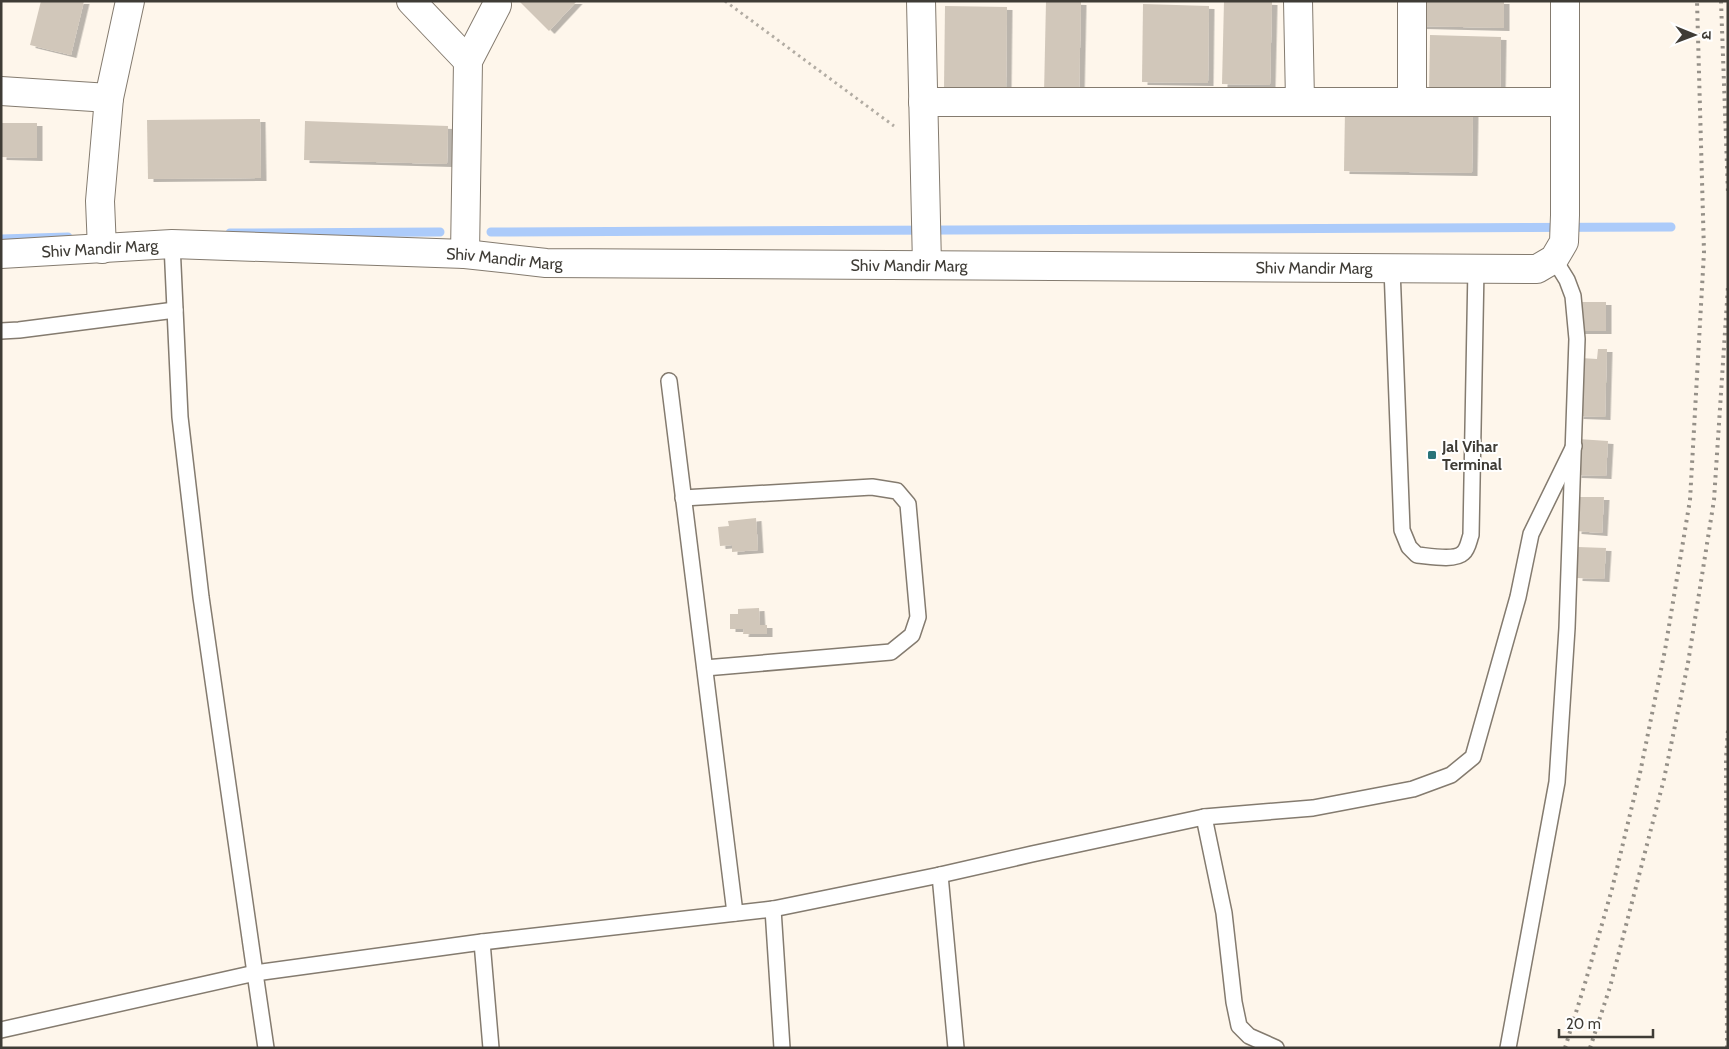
<svg xmlns="http://www.w3.org/2000/svg" width="1729" height="1049" font-family="Cabin,'Noto Sans Devanagari',sans-serif">
<style>
.lines{fill:none;stroke-linecap:round;stroke-linejoin:round}
.stream{stroke:#accbfa;stroke-width:9}
.building{fill:#d1c7ba;filter:url(#shadow)}
.lane-casing{stroke:#847b6f;stroke-width:18}
.street-casing{stroke:#847b6f;stroke-width:30}
.secondary-casing{stroke:#847b6f;stroke-width:30}
.path{stroke:#b2aca3;stroke-width:3;stroke-dasharray:2.5 4;stroke-linecap:butt}
.lane{stroke:#fff;stroke-width:15}
.street{stroke:#fff;stroke-width:28}
.secondary{stroke:#fff;stroke-width:28}
.rail{stroke:#959088;stroke-width:4;stroke-dasharray:2.5 5;stroke-linecap:butt}
.poi-dot{fill:#2a7479;stroke:#fff;stroke-width:2}
.labels{text-anchor:middle;stroke-width:4;stroke-linejoin:round;paint-order:stroke}
.street-label{font-size:16px;fill:#3f3c36;stroke:#fff}
.poi-label{font-size:16px;font-weight:bold;fill:#3f3c36;stroke:#fff;text-anchor:start}
</style>
<defs>
<filter id="shadow"><feDropShadow dx="5.5" dy="3" stdDeviation="0" flood-color="#0004"/></filter>
</defs>
<rect width="100%" height="100%" fill="#fef6eb"/>
<g class="lines">
<!-- stream -->
<g class="stream">
<path d="M491,232L1671,227"/>
<path d="M230,233L440,232"/>
<path d="M1,239L68,237"/>
</g>
</g>
<!-- building -->
<g class="building">
<path d="M41,1H84L71,55L30,45Z"/>
<path d="M519,1H577L549,31Z"/>
<path d="M1046,1L1081,2L1079,95L1044,94Z"/>
<path d="M1224,1L1272,2L1270,85L1222,84Z"/>
<path d="M1421,1H1504V28L1420,26Z"/>
<path d="M1143,4L1209,6L1208,83L1142,82Z"/>
<path d="M945,6L1007,7L1006,90L944,89Z"/>
<path d="M1430,35L1501,37L1500,94L1429,93Z"/>
<path d="M1345,110L1473,112L1472,173L1344,171Z"/>
<path d="M260,119L261,178L148,179L147,120Z"/>
<path d="M305,121L448,126L447,164L304,160Z"/>
<path d="M1,123H37V158L1,157Z"/>
<rect x="1577" y="302" width="29" height="29"/>
<path d="M1598,349H1607L1605,417L1578,416L1581,358L1597,359Z"/>
<path d="M1578,439L1608,441L1606,476L1576,475Z"/>
<path d="M1578,497H1604L1602,533L1576,531Z"/>
<path d="M756,518L758,550L732,552V545L720,546L718,527L729,526L728,521Z"/>
<path d="M1578,547L1606,548L1604,579L1577,578Z"/>
<path d="M759,608L760,625H767V634H743L744,629H730V614H738V609Z"/>
</g>
<g class="lines">
<!-- lane casing -->
<g class="lane-casing">
<g id="lane">
<path d="M172,244L180,417L201,597L255,973L482,942L773,909L940,875L1032,854L1204,817L1313,808L1413,789L1451,775L1473,757L1518,597L1531,534L1574,446"/>
<path d="M1392,268L1402,530L1409,547L1417,555C1429,556 1455,561 1463,553C1468,549 1469,540 1471,535L1476,268"/>
<path d="M1,331L19,330L175,310"/>
<path d="M669,381L735,913"/>
<path d="M683,498L872,487L897,491L908,504L918,617L912,635L891,652L705,668"/>
<path d="M1204,817L1224,913L1234,1002L1239,1026L1249,1036L1276,1048"/>
<path d="M940,875L956,1048"/>
<path d="M773,909L782,1048"/>
<path d="M482,942L491,1048"/>
<path d="M1,1030L255,973L266,1048"/>
<path d="M1508,1048L1557,782L1567,628L1577,339L1573,296L1567,280L1554,259"/>
</g>
</g>
<!-- street casing -->
<g class="street-casing">
<g id="street">
<path d="M411,1L468,61"/>
<path d="M921,1L927,265"/>
<path d="M1298,1L1300,101"/>
<path d="M1,91L109,98"/>
<path d="M923,102H1565"/>
<path d="M1412,102V1"/>
<path d="M102,249L100,201L109,98L130,1"/>
<path d="M465,254L468,61L497,5"/>
</g>
</g>
<!-- secondary casing -->
<g class="secondary-casing">
<g id="secondary">
<path id="s1" d="M1,254L172,244L465,254L546,263L1537,269L1554,259L1564,242L1565,215V1"/>
</g>
</g>
<!-- path -->
<path class="path" d="M725,1L894,126"/>
<!-- lane -->
<use href="#lane" class="lane"/>
<!-- street -->
<use href="#street" class="street"/>
<!-- secondary -->
<use href="#secondary" class="secondary"/>
<!-- rail -->
<g class="rail">
<path d="M1721,1L1728,193"/>
<path d="M1565,1048L1586,980L1612,889L1640,773L1665,650L1690,500L1704,252L1697,1"/>
<path d="M1590,1048L1610,987L1664,779L1688,663L1714,500L1728,286"/>
<path d="M1727,1048L1726,758L1728,730"/>
</g>
</g>
<!-- markers -->
<rect class="poi-dot" x="1427" y="450" width="10" height="10" rx="2.5"/>
<g class="labels">
<!-- street labels -->
<g class="street-label">
<text dy="6" stroke="none"><textPath href="#s1" startOffset="99">Shiv Mandir Marg</textPath></text>
<text dy="6" stroke="none"><textPath href="#s1" startOffset="504">Shiv Mandir Marg</textPath></text>
<text dy="6" stroke="none"><textPath href="#s1" startOffset="909">Shiv Mandir Marg</textPath></text>
<text dy="6" stroke="none"><textPath href="#s1" startOffset="1314">Shiv Mandir Marg</textPath></text>
</g>
<!-- poi labels -->
<g class="poi-label">
<text x="1442" y="452">Jal Vihar<tspan x="1442" dy="18">Terminal</tspan></text>
</g>
</g>
<!-- border -->
<rect width="1729" height="1049" fill="none" stroke="#3f3c36" stroke-width="5"/>
<!-- north arrow -->
<g transform="translate(1694 35) rotate(91)" stroke="#ffffff" stroke-width="4" paint-order="stroke">
<path d="M0-4L9 19L0 12L-9 19Z" fill="#3f3c36"/>
<text y="-8" font-size="14" font-weight="bold" text-anchor="middle" fill="#3f3c36">उ</text>
</g>
<!-- scale -->
<path d="M1559 1029v8h94v-8" fill="none" stroke="#3f3c36" stroke-width="2.5"/>
<text x="1566" y="1029" font-size="15" fill="#3f3c36" stroke="#ffffff" stroke-width="4" paint-order="stroke">20 m</text>
</svg>
